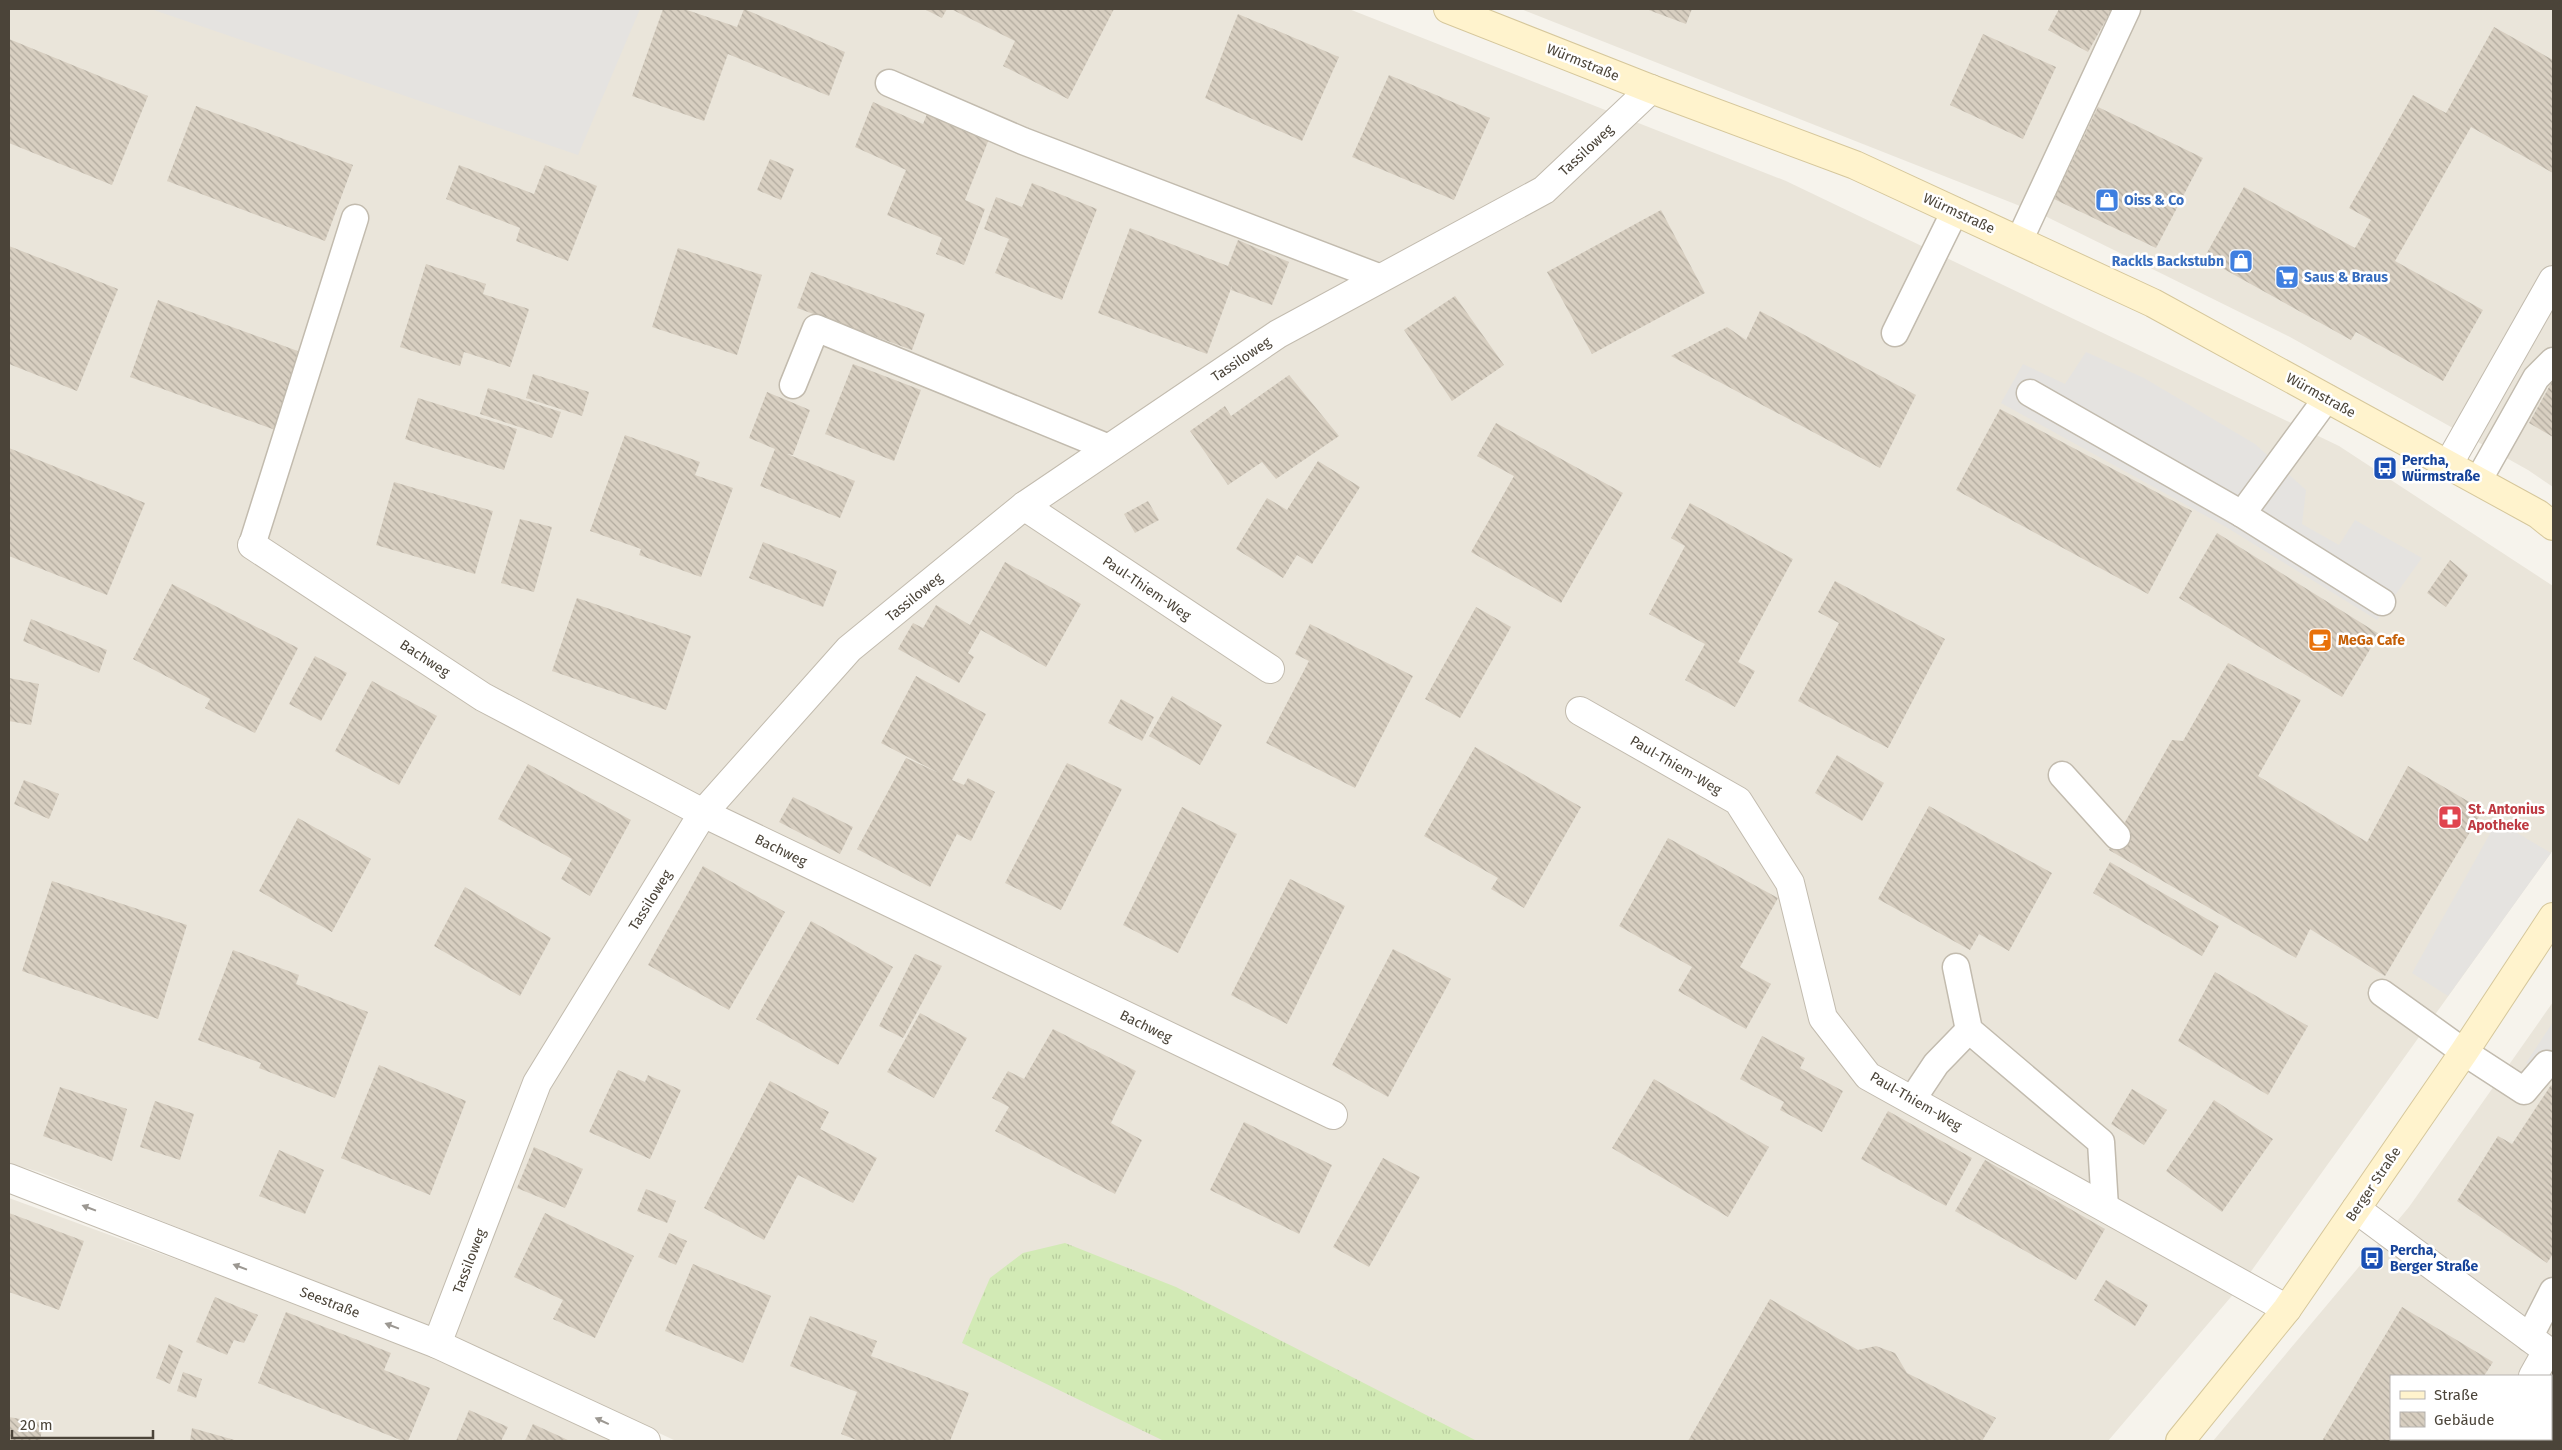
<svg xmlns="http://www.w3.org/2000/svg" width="2562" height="1450" font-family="'Fira Sans',sans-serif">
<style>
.residential{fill:#eae5da;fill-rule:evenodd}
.grass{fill:url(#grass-tufts)}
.parking{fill:#e5e3e0}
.building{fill:url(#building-back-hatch)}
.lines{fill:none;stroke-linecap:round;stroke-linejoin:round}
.service-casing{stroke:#c2bbae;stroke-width:29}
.minor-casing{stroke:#c2bbae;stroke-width:30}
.secondary-casing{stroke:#d6c79b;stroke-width:30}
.service{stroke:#fff;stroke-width:26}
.minor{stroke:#fff;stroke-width:28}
.secondary{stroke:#fff3cd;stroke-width:28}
.oneway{fill:#9c9892}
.labels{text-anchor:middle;stroke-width:5;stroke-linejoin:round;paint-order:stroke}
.street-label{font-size:14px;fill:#4b4439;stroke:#fff}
.shop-label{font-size:14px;font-weight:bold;fill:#366cbe;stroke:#fff;text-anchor:start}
.transit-label{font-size:14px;font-weight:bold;fill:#164399;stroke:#fff;text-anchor:start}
.food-label{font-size:14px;font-weight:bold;fill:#c56008;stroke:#fff;text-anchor:start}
.health-label{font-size:14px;font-weight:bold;fill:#be3a42;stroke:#fff;text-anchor:start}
</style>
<defs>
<pattern id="grass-tufts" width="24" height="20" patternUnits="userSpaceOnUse" patternTransform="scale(1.25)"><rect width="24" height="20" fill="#d2eab5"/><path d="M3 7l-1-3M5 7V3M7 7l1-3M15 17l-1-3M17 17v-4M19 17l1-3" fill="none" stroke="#b6ca9c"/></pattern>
<pattern id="building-back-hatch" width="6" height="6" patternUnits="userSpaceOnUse" patternTransform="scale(1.25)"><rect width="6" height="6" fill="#d8cfc1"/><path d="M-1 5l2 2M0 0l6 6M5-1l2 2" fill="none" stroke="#b1aa9e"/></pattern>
</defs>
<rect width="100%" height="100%" fill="#f6f3ec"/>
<!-- residential -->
<g class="residential">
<path d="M9,9H1349L1786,181L2339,446L2553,586V850L2242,1284L2108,1441H676L455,1338L39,1172L9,1163Z"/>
<path d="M1521,9H2553V487L2528,470L2290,337L2043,215Z"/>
<path d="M2553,1002V1441H2213L2409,1207ZM2391,1376H2551V1439H2391Z"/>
<path d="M9,1198L434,1354L621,1441H9Z"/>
</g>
<!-- grass -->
<path class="grass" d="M1065,1243L1176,1287L1477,1441H1164L962,1343L990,1278L1023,1253Z"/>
<!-- parking -->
<g class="parking">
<path d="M151,9H640L578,155Z"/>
<path d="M2086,352L2144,378L2255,444L2306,490L2302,524L2339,545L2355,520L2422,558L2377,620L2226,527L2001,403L2023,364L2065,384Z"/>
<path d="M2497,821L2551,853L2448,996L2412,973Z"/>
<path d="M2553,1022V1081L2526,1063Z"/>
</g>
<!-- building -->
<g class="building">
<path d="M663,9H684L737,27L744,9L845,52L829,96L728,54L704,121L632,96Z"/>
<path d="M924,9H947L942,18Z"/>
<path d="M951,9H1114L1068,99L1003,66L1015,41Z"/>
<path d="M1646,9H1692L1686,24Z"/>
<path d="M2059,9H2112L2088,52L2048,30Z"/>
<path d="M1238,14L1339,57L1302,141L1205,98Z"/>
<path d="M2494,27L2553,60V173L2471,127L2395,261L2483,310L2443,381L2356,332L2351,340L2204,258L2244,187L2355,248L2371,220L2349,208L2413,95L2446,113Z"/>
<path d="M1983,34L2056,67L2023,139L1950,105Z"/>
<path d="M9,39L148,96L112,185L9,143Z"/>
<path d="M1389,75L1490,118L1454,200L1352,157Z"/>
<path d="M873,102L923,124L927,114L989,139L965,200L985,209L964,265L936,254L942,238L887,215L906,170L855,147Z"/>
<path d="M196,106L353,165L325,241L167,181Z"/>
<path d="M2098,107L2203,158L2156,248L2054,199Z"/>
<path d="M770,159L794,169L781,200L757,190Z"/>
<path d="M459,165L534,194L545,165L597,186L568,261L516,241L520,228L446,199Z"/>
<path d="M1032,183L1097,209L1062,300L995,273L1009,239L984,229L996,197L1022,207Z"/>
<path d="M1661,210L1705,293L1592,354L1547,272Z"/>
<path d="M1130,228L1228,266L1238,240L1289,262L1272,305L1231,290L1233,283L1207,354L1098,313Z"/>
<path d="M9,246L118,289L77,391L9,364Z"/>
<path d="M678,248L762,275L737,355L652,327Z"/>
<path d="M426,264L486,284L483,294L529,309L510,367L464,352L460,366L400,347Z"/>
<path d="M811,272L925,314L912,350L797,308Z"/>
<path d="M1455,296L1504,365L1452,401L1404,330Z"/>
<path d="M158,300L306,354L278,431L130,377Z"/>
<path d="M1760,311L1916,395L1880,468L1671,356L1727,327L1746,340Z"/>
<path d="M853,364L921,390L894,461L825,434Z"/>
<path d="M533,374L589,392L582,416L526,398Z"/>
<path d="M1289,375L1339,436L1276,479L1262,462L1228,485L1190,431L1225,406L1231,416Z"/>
<path d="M2553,380V437L2529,423Z"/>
<path d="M488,388L561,412L552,438L480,414Z"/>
<path d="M767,392L810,410L793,455L787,454L855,481L840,518L760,486L775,449L749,438Z"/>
<path d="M418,398L517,429L504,470L405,439Z"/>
<path d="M2000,409L2192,511L2148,594L1956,490Z"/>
<path d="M1496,423L1623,493L1561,603L1471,552L1514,476L1477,456Z"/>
<path d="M625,435L700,462L695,475L733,488L701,577L639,555L641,549L590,531Z"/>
<path d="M9,448L145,503L107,595L9,556Z"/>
<path d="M1318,461L1360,487L1312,564L1297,555L1283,578L1236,549L1267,498L1287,510Z"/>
<path d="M394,482L493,511L475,574L376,545Z"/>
<path d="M1148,501L1159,520L1135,533L1124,514Z"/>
<path d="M1690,503L1793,559L1738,662L1755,671L1735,707L1685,680L1705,644L1649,614L1685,546L1671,538Z"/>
<path d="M520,519L552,527L534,592L501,583Z"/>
<path d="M2217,533L2379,634L2342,697L2179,598Z"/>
<path d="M763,542L837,571L823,607L749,578Z"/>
<path d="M2450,560L2468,575L2446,607L2427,593Z"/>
<path d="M1005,562L1081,604L1046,667L981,630L968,653L974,657L959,683L898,649L913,623L923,628L936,605L970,625Z"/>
<path d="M1835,581L1945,639L1888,748L1798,701L1839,623L1818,612Z"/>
<path d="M172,584L298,648L255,733L205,708L210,699L133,659Z"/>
<path d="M577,598L691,636L666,710L552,671Z"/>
<path d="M1476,607L1511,627L1460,718L1425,699Z"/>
<path d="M31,619L107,650L99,673L23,641Z"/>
<path d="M1310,624L1413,676L1355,788L1266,743L1309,661L1295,654Z"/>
<path d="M315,656L347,673L321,721L289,704Z"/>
<path d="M2228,663L2301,700L2258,776L2367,842L2408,766L2483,810L2385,976L2310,929L2296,958L2109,850L2172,740L2183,741Z"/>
<path d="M916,676L986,714L952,780L964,785L968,778L995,792L971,841L957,834L930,887L857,849L906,758L939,773L881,743Z"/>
<path d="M9,678L39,684L31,725L9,721Z"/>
<path d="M372,681L437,716L399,785L335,751Z"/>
<path d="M1172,696L1222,725L1200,765L1149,736Z"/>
<path d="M1121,699L1154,717L1142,741L1108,723Z"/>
<path d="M1475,747L1581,807L1524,908L1491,889L1498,878L1424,836Z"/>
<path d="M1837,755L1884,783L1862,821L1815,793Z"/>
<path d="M1067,763L1122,789L1061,910L1005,883Z"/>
<path d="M528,764L631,820L590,896L561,879L572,859L498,819Z"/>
<path d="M24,780L59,794L49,819L14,804Z"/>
<path d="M793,797L853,827L840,854L779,822Z"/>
<path d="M1929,806L2052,873L2009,951L1979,934L1970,950L1878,899Z"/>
<path d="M1182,807L1237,834L1178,953L1123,925Z"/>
<path d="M298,818L371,859L332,932L259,891Z"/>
<path d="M1668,838L1778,898L1740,967L1771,984L1746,1029L1678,991L1692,967L1619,926Z"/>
<path d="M2110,862L2219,926L2202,956L2093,893Z"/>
<path d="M703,866L785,912L729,1010L648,965Z"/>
<path d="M1290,879L1345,906L1287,1024L1231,995Z"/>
<path d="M52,881L187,925L158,1019L22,971Z"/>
<path d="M465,887L551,938L520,996L434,946Z"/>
<path d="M811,921L893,967L838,1065L756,1019Z"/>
<path d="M1393,949L1451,979L1388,1097L1332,1065Z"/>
<path d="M233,950L299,975L296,984L368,1012L335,1098L259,1068L261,1063L198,1040Z"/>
<path d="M915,954L942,966L903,1038L879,1026Z"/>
<path d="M2215,972L2308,1026L2268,1095L2178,1041Z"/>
<path d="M920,1013L967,1038L934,1098L887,1072Z"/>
<path d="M1053,1029L1136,1071L1111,1123L1142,1140L1115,1194L995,1131L1009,1107L992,1098L1008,1071L1024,1079Z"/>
<path d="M1762,1036L1805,1058L1800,1068L1843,1091L1822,1132L1780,1110L1784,1102L1740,1079Z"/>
<path d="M379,1065L466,1101L430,1195L341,1158Z"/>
<path d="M618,1070L645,1082L648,1075L681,1090L650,1159L589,1132Z"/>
<path d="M1654,1079L1769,1147L1728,1217L1612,1148Z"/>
<path d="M770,1081L829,1112L820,1129L877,1158L853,1203L798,1175L764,1240L704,1208Z"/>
<path d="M2551,1085L2553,1087V1254L2547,1263L2457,1201L2498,1136L2512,1144Z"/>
<path d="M60,1087L127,1109L112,1161L43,1136Z"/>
<path d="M2132,1089L2167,1110L2144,1145L2111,1124Z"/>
<path d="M2214,1100L2273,1139L2222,1212L2166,1171Z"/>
<path d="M155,1101L194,1114L180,1160L140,1147Z"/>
<path d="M1888,1111L1972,1158L1946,1206L1861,1159Z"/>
<path d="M1244,1122L1332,1165L1299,1234L1210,1190Z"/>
<path d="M534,1147L583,1169L565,1208L517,1188Z"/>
<path d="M279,1150L324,1170L305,1214L259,1196Z"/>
<path d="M1383,1158L1420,1177L1369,1267L1333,1247Z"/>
<path d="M1985,1160L2105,1229L2076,1280L1955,1211Z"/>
<path d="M646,1189L676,1201L667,1223L637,1211Z"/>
<path d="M9,1213L84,1241L59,1310L9,1292Z"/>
<path d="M545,1213L634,1256L595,1338L553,1319L563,1300L514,1277Z"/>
<path d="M669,1233L687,1241L676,1265L658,1257Z"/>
<path d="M693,1264L771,1296L743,1363L665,1331Z"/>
<path d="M2106,1280L2148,1305L2135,1326L2094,1300Z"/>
<path d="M215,1297L258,1315L244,1343L234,1340L227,1355L196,1342Z"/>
<path d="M1770,1299L1858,1350L1876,1346L1895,1353L1907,1373L1996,1418L1982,1441H1688Z"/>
<path d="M2402,1307L2493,1362L2484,1376H2391V1439H2447L2445,1441H2322Z"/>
<path d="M286,1312L391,1353L384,1370L430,1388L408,1441H403L258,1383Z"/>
<path d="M810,1316L877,1341L871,1356L969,1393L950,1441H859L841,1434L857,1392L790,1366Z"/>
<path d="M169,1344L183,1351L170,1384L156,1378Z"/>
<path d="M183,1372L202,1379L196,1398L177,1391Z"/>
<path d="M469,1410L508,1427L501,1441H456Z"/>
<path d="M9,1417L43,1423L40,1441H9Z"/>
<path d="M533,1424L570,1441H525Z"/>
<path d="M192,1428L238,1441H190Z"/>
</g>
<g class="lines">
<!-- service casing -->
<g class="service-casing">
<g id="service">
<path d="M889,83L1023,141L1381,278"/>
<path d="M2019,241L2127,9"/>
<path d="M1895,333L1955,211"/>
<path d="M793,385L816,328L1109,448"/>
<path d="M2030,393L2242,514"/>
<path d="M2327,398L2242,514L2382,602"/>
<path d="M2478,481L2536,378L2553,361"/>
<path d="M252,545L355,218"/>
<path d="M2062,775L2117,836"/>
<path d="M1956,967L1969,1030L2101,1142L2105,1207"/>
<path d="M2382,993L2464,1052L2524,1091L2547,1064"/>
<path d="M1912,1100L1936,1064L1969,1030"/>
<path d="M2529,1338L2553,1291"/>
</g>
</g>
<!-- minor casing -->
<g class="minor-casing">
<g id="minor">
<path d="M2448,465L2553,280"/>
<path d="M1024,506L1270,669"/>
<path d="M252,545L483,697L703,813L1333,1115"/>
<path d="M1580,711L1738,801L1790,883L1823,1018L1868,1076L2287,1309"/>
<path d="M9,1178L437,1344L646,1441"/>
<path d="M2356,1209L2553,1355"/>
<path d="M437,1344L537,1083L703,813L849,649L1024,506L1278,334L1544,190L1651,89"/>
<path d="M2533,1376L2547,1351"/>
<path d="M2496,1441L2498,1439"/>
</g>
</g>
<!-- secondary casing -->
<g class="secondary-casing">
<g id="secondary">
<path d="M1448,9L1651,89L1855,165L2153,303L2538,514L2553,526"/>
<path d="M2180,1441L2287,1309L2464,1052L2553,917"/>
</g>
</g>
<!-- service -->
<use href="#service" class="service"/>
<!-- minor -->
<use href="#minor" class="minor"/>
<!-- secondary -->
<use href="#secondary" class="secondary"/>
</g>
<!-- one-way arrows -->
<defs><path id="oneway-solid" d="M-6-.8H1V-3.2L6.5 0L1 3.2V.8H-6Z" transform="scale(1.25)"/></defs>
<g class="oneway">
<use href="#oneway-solid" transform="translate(89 1208) rotate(-159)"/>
<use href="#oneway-solid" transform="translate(240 1267) rotate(-159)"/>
<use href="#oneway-solid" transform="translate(392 1326) rotate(-159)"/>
<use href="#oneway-solid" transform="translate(602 1421) rotate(-155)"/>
</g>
<!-- icons -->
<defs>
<g id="shop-square" transform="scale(1.25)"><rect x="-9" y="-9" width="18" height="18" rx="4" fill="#3f7fe0" stroke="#fff"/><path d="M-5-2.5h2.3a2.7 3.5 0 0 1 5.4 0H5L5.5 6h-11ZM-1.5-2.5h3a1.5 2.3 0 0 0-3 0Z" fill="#fff"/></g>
<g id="supermarket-square" transform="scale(1.25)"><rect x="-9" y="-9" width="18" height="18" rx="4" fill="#3f7fe0" stroke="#fff"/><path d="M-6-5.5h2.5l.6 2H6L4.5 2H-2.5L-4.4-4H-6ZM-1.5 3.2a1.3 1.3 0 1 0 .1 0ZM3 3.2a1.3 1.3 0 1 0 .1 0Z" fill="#fff"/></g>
<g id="bus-square" transform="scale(1.25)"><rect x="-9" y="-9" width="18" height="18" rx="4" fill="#1a4fb4" stroke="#fff"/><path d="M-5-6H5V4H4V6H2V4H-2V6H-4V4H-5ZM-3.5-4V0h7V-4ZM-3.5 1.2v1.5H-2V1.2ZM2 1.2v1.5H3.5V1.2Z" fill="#fff"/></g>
<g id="cafe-square" transform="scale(1.25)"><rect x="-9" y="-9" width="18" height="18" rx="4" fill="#e8710a" stroke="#fff"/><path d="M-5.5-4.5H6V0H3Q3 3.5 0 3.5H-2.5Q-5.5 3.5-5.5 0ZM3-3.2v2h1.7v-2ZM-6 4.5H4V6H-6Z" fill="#fff"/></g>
<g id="pharmacy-square" transform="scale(1.25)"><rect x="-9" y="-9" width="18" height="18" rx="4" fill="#e0444e" stroke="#fff"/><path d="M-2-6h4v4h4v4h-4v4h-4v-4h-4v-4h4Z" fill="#fff"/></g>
</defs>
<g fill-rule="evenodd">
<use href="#shop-square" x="2107" y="200"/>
<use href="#shop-square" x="2241" y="261"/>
<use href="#supermarket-square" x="2287" y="277"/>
<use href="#bus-square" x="2385" y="468"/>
<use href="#cafe-square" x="2320" y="640"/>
<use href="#pharmacy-square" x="2450" y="817"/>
<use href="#bus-square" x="2372" y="1258"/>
</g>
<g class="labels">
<!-- street labels -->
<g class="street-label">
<text transform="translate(1583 62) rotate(22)" y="5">Würmstraße</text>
<text transform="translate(1586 150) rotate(-43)" y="5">Tassiloweg</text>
<text transform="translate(1959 213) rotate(25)" y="5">Würmstraße</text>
<text transform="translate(1241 359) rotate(-34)" y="5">Tassiloweg</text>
<text transform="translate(2321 395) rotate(29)" y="5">Würmstraße</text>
<text transform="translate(1147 588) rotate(34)" y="5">Paul-Thiem-Weg</text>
<text transform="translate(914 597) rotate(-39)" y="5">Tassiloweg</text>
<text transform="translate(425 658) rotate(33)" y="5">Bachweg</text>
<text transform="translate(1676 765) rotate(30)" y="5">Paul-Thiem-Weg</text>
<text transform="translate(781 850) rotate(26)" y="5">Bachweg</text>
<text transform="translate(650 900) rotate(-58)" y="5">Tassiloweg</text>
<text transform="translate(1146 1026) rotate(26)" y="5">Bachweg</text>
<text transform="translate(1916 1101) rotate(30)" y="5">Paul-Thiem-Weg</text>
<text transform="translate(2373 1184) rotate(-56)" y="5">Berger Straße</text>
<text transform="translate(469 1261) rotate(-69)" y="5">Tassiloweg</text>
<text transform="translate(330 1302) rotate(21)" y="5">Seestraße</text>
</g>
<!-- shop labels -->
<g class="shop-label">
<text x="2124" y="205">Oiss &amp; Co</text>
<text x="2224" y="266" text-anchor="end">Rackls Backstubn</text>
<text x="2304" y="282">Saus &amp; Braus</text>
</g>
<!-- transit labels -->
<g class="transit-label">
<text x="2402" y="465">Percha,<tspan x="2402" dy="16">Würmstraße</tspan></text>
<text x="2390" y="1255">Percha,<tspan x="2390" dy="16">Berger Straße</tspan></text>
</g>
<!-- food labels -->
<g class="food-label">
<text x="2338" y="645">MeGa Cafe</text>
</g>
<!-- health labels -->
<g class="health-label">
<text x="2468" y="814">St. Antonius<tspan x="2468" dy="16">Apotheke</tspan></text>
</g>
</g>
<!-- border -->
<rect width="2562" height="1450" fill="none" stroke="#4b4439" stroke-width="20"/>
<!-- legend -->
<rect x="2390" y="1375" width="162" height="65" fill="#ffffff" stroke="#b7b4b0"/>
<rect x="2400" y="1391" width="25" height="8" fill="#fff3cd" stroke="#b7b4b0"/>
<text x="2434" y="1400" font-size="15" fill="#4b4439">Straße</text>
<rect x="2400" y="1412" width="25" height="15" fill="url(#building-back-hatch)" stroke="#b7b4b0"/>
<text x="2434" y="1425" font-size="15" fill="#4b4439">Gebäude</text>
<!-- scale -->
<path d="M12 1430v8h141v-8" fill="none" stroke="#4b4439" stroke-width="2.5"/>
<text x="20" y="1430" font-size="15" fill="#4b4439" stroke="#ffffff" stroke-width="4" paint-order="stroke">20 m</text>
</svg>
